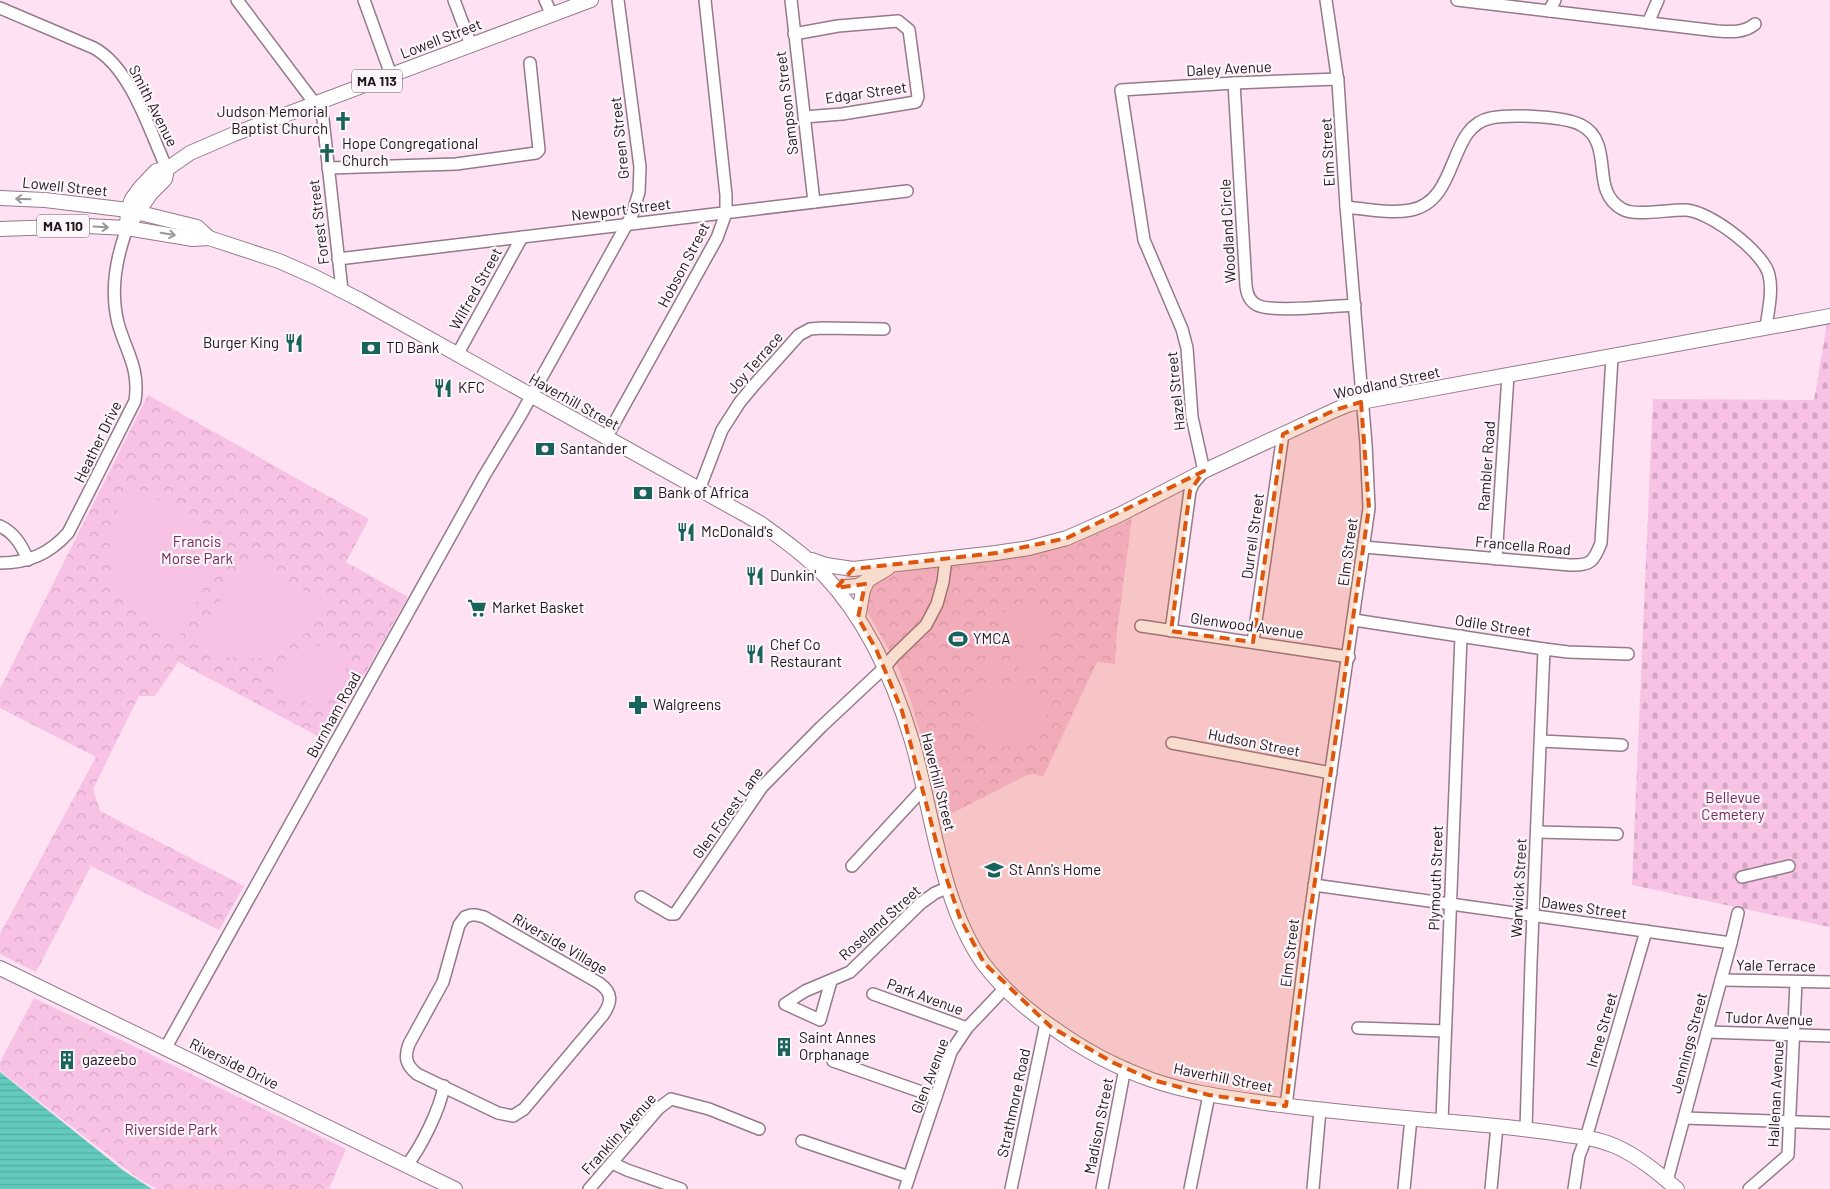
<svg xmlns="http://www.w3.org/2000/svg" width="1830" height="1189" font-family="Barlow,sans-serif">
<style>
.cemetery{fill:url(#cemetery-stones)}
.park{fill:url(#park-crowns)}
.pitch{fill:#f8c2e4}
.water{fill:url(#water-rules)}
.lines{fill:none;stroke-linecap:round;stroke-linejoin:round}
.minor-casing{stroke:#947a8a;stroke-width:14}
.major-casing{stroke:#947a8a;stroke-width:16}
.minor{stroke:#fff;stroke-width:11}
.major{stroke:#fff;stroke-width:14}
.oneway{stroke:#9a9699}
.marked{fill:#de560d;fill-opacity:0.2;stroke:#de560d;stroke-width:4;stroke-dasharray:10 6;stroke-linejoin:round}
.labels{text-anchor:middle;stroke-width:4.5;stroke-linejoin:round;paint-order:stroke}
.shield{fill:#fcf6fa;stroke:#61585f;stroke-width:1}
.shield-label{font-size:14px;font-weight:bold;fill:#1f151c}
.street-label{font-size:15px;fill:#1f151c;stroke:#fcf6fa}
.poi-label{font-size:15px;fill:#1f151c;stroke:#fcf6fa;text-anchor:start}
.park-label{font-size:15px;fill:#76275f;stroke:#fcf6fa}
</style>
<defs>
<pattern id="cemetery-stones" width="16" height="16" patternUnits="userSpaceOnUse" patternTransform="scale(1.25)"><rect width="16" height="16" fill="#f8c2e4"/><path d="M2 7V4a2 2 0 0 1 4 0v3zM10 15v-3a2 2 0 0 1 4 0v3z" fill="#d4a6c3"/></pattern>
<pattern id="park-crowns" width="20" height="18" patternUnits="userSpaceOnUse" patternTransform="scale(1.25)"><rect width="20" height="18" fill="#f8c2e4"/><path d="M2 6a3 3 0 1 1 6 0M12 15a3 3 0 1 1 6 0" fill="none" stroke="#d4a6c3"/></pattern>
<pattern id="water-rules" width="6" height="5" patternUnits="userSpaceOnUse" patternTransform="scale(1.25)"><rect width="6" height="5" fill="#62cbbd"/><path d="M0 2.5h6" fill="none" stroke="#55ada2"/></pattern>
</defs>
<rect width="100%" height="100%" fill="#fee1f3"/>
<!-- cemetery -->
<path class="cemetery" d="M1830,323V927L1632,885L1653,399L1814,400L1827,324Z"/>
<!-- park -->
<g class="park">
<path d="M148,395L369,519L346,562L408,597L327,741L178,662L155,696H139L93,789L100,811L244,886L219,930L91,866L36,972L0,954V934L96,757L0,708V689Z"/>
<path d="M1132,518L1117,631L1115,664L1097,662L1043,777L1034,774L1027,775L945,817L909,695L896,663L868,613L867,606L868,593L876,582L899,572L1009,558L1069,546Z"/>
<path d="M34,998L346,1149L329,1189H157L139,1179L0,1071V1062Z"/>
</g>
<!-- pitch -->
<g class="pitch">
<path d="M130,484L226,536L227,543L178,639C163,632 147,624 135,612C112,589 105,555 113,523C116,510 124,497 130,484Z"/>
<path d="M249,559L329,605L309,631L284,650L261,658L221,657L194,644L243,562Z"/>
<path d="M1036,597L1054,640C1027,649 1024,649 1000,633L998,615Z"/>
<path d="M330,644L355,653L326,707L319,709L268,681C287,655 298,648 330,644Z"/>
<path d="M1033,652L1039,654L1043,664L1039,674L1032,679L1027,678L1014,662Z"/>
<path d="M989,653L1004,662L992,683L976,674Z"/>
<path d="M1005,683H1021L1048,707L1044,733L987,753L966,693Z"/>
</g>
<!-- water -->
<path class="water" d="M0,1072L124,1171L152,1189H0Z"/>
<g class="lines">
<!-- minor casing -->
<g class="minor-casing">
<g id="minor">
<path d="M237,0L319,109L323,119L342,290"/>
<path d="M364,0L391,75"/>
<path d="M454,0L471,45"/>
<path d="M545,0L552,15"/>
<path d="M791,0L814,202"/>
<path d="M1457,0L1717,31C1731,32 1744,33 1755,24"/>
<path d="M0,8L94,48C131,68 150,132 167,169"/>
<path d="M1549,11L1555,0"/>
<path d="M1648,23L1658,0"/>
<path d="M794,34L838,26L898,21L909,30L918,97L916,102L842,114L804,117"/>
<path d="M1234,83L1246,286C1247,294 1249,301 1257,305C1271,313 1335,306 1355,305"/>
<path d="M328,168L456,164L536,153L539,150L530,63"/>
<path d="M1346,207C1367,209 1390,214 1411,210C1460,200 1447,126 1491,118C1510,114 1564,116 1581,125C1589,129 1595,136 1598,145C1606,168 1597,194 1622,209C1636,217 1669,209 1686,210C1709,211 1764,252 1769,275C1773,292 1768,311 1766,328"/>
<path d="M338,259L907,191"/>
<path d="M457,355L522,237"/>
<path d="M606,438L717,238L726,213V195L705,0"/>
<path d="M699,490L722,430L740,402L755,384L799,335L810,329L822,328L884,329"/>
<path d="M0,526C15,533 22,546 28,560"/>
<path d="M1364,547L1570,565C1591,566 1594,561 1601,543L1612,357"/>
<path d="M1496,559L1508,375"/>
<path d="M0,563C28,563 49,554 68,533L135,401C140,368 126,352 118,323C110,290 116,259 127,228"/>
<path d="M1354,620L1544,649L1568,652L1628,654"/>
<path d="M1141,626L1349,657"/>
<path d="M1171,631L1190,491L1193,484L1204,471L1192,417L1187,348L1182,329L1144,240L1121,90L1234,83L1338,79"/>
<path d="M1253,642L1283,434"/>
<path d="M1541,741L1622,745"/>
<path d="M1172,743L1331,773"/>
<path d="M1537,832L1617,834"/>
<path d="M852,866L924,788"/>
<path d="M1742,877L1789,866"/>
<path d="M1314,885L1731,943"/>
<path d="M641,897L670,914H675L762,787L821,727L884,668L894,656L926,625L937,604L943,582L946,559"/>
<path d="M471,915H476L484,917L599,983C613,993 612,1002 603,1015L524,1109L513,1116L498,1113L417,1074C406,1065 404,1057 409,1044L443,982L459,925L465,917Z"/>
<path d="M1721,980L1830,982"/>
<path d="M831,981L820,1020L785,1004L805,991L850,972L921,903L935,893L949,887"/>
<path d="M873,994L967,1028"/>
<path d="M1358,1028L1445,1031"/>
<path d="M1707,1032L1830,1036"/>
<path d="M165,1049L484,476L519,418L632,215L639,192L640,167L618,0"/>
<path d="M833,1061L936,1097"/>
<path d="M1286,1106L1309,922L1369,508L1366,444L1346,206L1338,82L1326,0"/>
<path d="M1684,1118L1830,1123"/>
<path d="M1442,1121L1461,636"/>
<path d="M1526,1129L1531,963L1544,649"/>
<path d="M802,1141L909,1177"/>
<path d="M612,1163L627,1170L681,1189"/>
<path d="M406,1166C421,1148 440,1109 444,1086"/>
<path d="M1667,1181L1731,943L1738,913"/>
<path d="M589,1189L659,1108L671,1099L709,1109L759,1129"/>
<path d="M905,1189L951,1052L967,1028L1005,988"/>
<path d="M1011,1189L1046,1023"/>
<path d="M1102,1189L1125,1068"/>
<path d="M1190,1189L1209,1095"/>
<path d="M1313,1189L1320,1110"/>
<path d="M1404,1189L1411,1118"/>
<path d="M1491,1189L1497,1126"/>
<path d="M1574,1189L1579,1156L1586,1138L1646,931"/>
<path d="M1749,1189L1788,1155L1796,982"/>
</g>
</g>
<!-- major casing -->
<g class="major-casing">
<g id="major">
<path d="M0,198L45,200L128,210L197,227L209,238"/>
<path d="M133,219L151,193L165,179L167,169"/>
<path d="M127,228L128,210L132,199L140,188L156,171L167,169L190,153L234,134L591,0"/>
<path d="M0,229L86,226L127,228L193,239L209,238L279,261L315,277L360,300L760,523C782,539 805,555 824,575C867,620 894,681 912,741C932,810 941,904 983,963C1001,987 1027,1010 1052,1027C1082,1049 1118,1068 1152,1080C1186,1092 1223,1097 1258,1102C1314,1110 1371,1115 1427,1120C1474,1124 1520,1127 1566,1135C1583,1137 1599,1139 1615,1146C1638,1156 1658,1173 1677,1189"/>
<path d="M812,560L826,565L853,569L996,553L1029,548L1067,538L1119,515L1204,471L1335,410L1350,404L1830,316"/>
<path d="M836,588L858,586L888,568"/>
<path d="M858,618L863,590L868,579"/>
<path d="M0,968L455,1189"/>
</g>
</g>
<!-- minor -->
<use href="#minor" class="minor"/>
<!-- major -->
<use href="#major" class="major"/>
</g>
<!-- one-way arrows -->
<defs><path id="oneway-shaft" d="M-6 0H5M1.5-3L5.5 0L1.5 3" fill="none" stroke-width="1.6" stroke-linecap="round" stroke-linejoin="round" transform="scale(1.25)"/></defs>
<g class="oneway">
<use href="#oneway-shaft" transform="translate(23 199) rotate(-178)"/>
<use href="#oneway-shaft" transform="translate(101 227) rotate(3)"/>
<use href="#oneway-shaft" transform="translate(168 234) rotate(10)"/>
</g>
<!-- marked area -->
<path class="marked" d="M1361,402L1369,508L1309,922L1286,1106L1209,1095L1153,1080L1114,1063L1051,1027L984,963L960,918L943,868L902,711L876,649L858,618L865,584L836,588L853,569L996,553L1067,538L1204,471L1190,491L1171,631L1253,642L1283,434L1335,410Z"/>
<!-- icons -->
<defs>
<g id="church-bare" transform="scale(1.5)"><path d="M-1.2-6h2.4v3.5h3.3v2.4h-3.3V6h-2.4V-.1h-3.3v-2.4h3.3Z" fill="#18635b" stroke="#fcf6fa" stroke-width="2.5" paint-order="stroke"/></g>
<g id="restaurant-bare" transform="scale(1.5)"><path d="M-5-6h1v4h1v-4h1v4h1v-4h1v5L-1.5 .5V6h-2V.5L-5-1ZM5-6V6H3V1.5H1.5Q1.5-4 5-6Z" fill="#18635b" stroke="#fcf6fa" stroke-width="2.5" paint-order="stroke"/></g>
<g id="bank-bare" transform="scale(1.5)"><path d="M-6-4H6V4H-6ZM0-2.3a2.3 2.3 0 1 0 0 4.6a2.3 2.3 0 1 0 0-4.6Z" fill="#18635b" stroke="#fcf6fa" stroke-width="2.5" paint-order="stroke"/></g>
<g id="supermarket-bare" transform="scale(1.5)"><path d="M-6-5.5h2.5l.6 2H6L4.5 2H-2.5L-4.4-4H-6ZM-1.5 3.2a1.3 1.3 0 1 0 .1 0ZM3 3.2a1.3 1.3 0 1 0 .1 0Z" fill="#18635b" stroke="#fcf6fa" stroke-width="2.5" paint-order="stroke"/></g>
<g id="stadium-bare" transform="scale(1.5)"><path d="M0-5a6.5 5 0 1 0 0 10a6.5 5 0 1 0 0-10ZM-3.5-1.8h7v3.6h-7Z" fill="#18635b" stroke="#fcf6fa" stroke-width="2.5" paint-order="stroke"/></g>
<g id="pharmacy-bare" transform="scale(1.5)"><path d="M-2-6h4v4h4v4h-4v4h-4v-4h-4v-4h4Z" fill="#18635b" stroke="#fcf6fa" stroke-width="2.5" paint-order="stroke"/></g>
<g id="school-bare" transform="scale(1.5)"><path d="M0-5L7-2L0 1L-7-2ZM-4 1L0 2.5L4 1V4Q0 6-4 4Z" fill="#18635b" stroke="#fcf6fa" stroke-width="2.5" paint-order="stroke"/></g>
<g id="building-bare" transform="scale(1.5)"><path d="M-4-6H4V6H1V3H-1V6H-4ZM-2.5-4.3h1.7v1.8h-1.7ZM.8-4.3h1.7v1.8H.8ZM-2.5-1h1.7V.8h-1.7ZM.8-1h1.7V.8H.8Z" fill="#18635b" stroke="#fcf6fa" stroke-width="2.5" paint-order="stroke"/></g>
</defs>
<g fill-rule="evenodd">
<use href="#church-bare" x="343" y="121"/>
<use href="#church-bare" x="327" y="153"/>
<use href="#restaurant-bare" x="294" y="343"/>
<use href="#bank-bare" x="371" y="348"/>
<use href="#restaurant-bare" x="443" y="388"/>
<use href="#bank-bare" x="545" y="449"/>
<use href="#bank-bare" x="643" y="493"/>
<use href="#restaurant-bare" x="686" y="532"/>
<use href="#restaurant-bare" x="755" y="576"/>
<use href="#supermarket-bare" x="477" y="608"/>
<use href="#stadium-bare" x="958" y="639"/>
<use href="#restaurant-bare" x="755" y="654"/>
<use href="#pharmacy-bare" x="638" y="705"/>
<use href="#school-bare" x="994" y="870"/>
<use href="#building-bare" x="784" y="1047"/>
<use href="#building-bare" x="67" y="1060"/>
</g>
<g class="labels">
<!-- shield labels -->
<g class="shield">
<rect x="352" y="69.5" width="50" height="23" rx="4"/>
<rect x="37" y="214.5" width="52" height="23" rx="4"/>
</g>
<g class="shield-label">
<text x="377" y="86">MA 113</text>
<text x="63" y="231">MA 110</text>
</g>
<!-- street labels -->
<g class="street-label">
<text transform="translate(441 39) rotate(-21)" y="5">Lowell Street</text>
<text transform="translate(1229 69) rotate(-3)" y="5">Daley Avenue</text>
<text transform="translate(866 93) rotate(-8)" y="5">Edgar Street</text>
<text transform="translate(787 103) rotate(-97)" y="5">Sampson Street</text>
<text transform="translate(153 106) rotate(63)" y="5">Smith Avenue</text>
<text transform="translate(620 138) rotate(-96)" y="5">Green Street</text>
<text transform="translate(1328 152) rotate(-93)" y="5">Elm Street</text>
<text transform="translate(65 187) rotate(6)" y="5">Lowell Street</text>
<text transform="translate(621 210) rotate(-7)" y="5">Newport Street</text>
<text transform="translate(319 222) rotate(-97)" y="5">Forest Street</text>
<text transform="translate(1228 231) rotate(-93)" y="5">Woodland Circle</text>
<text transform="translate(684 265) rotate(-62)" y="5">Hobson Street</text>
<text transform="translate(476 289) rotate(-61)" y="5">Wilfred Street</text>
<text transform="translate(755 363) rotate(-49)" y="5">Joy Terrace</text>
<text transform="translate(1387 383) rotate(-12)" y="5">Woodland Street</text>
<text transform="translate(1176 391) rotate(-96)" y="5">Hazel Street</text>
<text transform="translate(574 402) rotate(29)" y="5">Haverhill Street</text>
<text transform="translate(98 442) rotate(-64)" y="5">Heather Drive</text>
<text transform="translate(1487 466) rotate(-86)" y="5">Rambler Road</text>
<text transform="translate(1253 536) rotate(-82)" y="5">Durrell Street</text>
<text transform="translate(1523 546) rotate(5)" y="5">Francella Road</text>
<text transform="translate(1348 552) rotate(-82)" y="5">Elm Street</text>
<text transform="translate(1247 626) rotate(8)" y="5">Glenwood Avenue</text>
<text transform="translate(1493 626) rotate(9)" y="5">Odile Street</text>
<text transform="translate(334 715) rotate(-61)" y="5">Burnham Road</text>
<text transform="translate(1254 743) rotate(11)" y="5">Hudson Street</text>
<text transform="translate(938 782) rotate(76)" y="5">Haverhill Street</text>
<text transform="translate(728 813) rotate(-54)" y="5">Glen Forest Lane</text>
<text transform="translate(1436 878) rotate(-88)" y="5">Plymouth Street</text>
<text transform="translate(1519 888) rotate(-87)" y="5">Warwick Street</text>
<text transform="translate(1584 908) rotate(8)" y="5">Dawes Street</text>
<text transform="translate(880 923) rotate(-42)" y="5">Roseland Street</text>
<text transform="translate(560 944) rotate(30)" y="5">Riverside Village</text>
<text transform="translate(1290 953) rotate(-83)" y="5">Elm Street</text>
<text transform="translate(1776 966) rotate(1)" y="5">Yale Terrace</text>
<text transform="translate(925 997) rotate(20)" y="5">Park Avenue</text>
<text transform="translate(1769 1019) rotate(2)" y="5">Tudor Avenue</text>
<text transform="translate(1602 1030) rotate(-74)" y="5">Irene Street</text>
<text transform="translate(1689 1043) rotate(-75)" y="5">Jennings Street</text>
<text transform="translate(234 1064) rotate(26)" y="5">Riverside Drive</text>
<text transform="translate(930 1076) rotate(-69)" y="5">Glen Avenue</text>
<text transform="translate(1223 1078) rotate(11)" y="5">Haverhill Street</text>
<text transform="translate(1776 1094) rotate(-87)" y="5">Hallenan Avenue</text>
<text transform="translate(1014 1103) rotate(-78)" y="5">Strathmore Road</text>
<text transform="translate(1099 1126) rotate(-79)" y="5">Madison Street</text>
<text transform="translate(619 1134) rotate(-48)" y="5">Franklin Avenue</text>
</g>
<!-- poi labels -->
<g class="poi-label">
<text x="328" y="117" text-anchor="end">Judson Memorial<tspan x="328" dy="17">Baptist Church</tspan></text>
<text x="342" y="149">Hope Congregational<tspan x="342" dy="17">Church</tspan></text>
<text x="279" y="348" text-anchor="end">Burger King</text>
<text x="386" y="353">TD Bank</text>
<text x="458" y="393">KFC</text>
<text x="560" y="454">Santander</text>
<text x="658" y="498">Bank of Africa</text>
<text x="701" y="537">McDonald's</text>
<text x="770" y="581">Dunkin'</text>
<text x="492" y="613">Market Basket</text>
<text x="973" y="644">YMCA</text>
<text x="770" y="650">Chef Co<tspan x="770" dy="17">Restaurant</tspan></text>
<text x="653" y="710">Walgreens</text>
<text x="1009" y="875">St Ann's Home</text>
<text x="799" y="1043">Saint Annes<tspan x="799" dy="17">Orphanage</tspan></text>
<text x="82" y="1065">gazeebo</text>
</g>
<!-- park labels -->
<g class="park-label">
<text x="197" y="547">Francis<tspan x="197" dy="17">Morse Park</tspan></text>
<text x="1733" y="803">Bellevue<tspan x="1733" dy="17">Cemetery</tspan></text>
<text x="171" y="1135">Riverside Park</text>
</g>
</g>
</svg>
